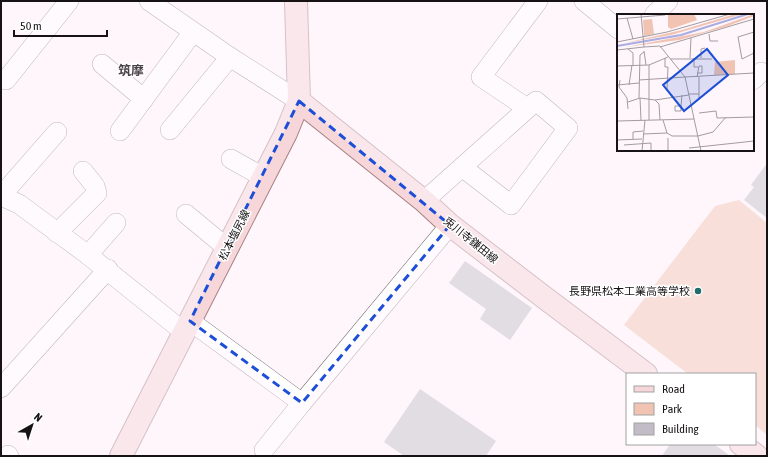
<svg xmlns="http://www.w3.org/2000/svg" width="768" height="457" font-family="'Asap Condensed','Noto Sans JP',sans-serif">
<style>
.green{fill:#f1c3b2}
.building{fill:#c2bcc6}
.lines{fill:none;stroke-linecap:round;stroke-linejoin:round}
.minor-casing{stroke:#766b71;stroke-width:20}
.major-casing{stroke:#a58084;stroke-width:24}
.minor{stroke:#fff;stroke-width:19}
.major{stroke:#f7d6d9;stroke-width:22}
.marked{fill:none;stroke:#1d4ed8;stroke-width:3;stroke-dasharray:8 5;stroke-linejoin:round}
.poi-dot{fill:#216d6d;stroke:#fff;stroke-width:1.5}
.labels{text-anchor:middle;stroke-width:3;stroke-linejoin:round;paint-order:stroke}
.street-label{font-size:11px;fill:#171315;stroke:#fff}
.poi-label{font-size:11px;fill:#171315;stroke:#fff;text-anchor:end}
.quarter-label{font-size:13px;font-weight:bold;fill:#4a4146;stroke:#fff}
.inset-river{fill:none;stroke:#abace1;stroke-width:2}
.inset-road{fill:none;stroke:#a29b9f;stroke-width:1}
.view{fill:#1d4ed8;fill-opacity:0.15;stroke:#1d4ed8;stroke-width:2}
.inset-edge{fill:none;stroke:#171315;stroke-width:2}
</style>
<rect width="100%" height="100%" fill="#fef6fb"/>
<!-- green -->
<path class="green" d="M739,200L767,223V435L755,425V374H688L624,325L715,206Z"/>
<!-- building -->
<g class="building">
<path d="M767,163V218L744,200L754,187L751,185Z"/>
<path d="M465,261L532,308L510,340L480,319L486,309L449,283Z"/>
<path d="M420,389L496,441L486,456H404L384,442Z"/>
<path d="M670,444H714L730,456H662Z"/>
</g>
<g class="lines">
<!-- minor casing -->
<g class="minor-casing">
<g id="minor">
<path d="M149,1L230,57L299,101"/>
<path d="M584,1L618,29"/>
<path d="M654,15L668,1"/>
<path d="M102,64L144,99"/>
<path d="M6,80L69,1"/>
<path d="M753,80L761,72"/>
<path d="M527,108L481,77L538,1"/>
<path d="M170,130L230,57"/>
<path d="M120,131L193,32"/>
<path d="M231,159L263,177"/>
<path d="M1,196L19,204L88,255L184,332"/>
<path d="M1,196L57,132"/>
<path d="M424,201L536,101L568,128L511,205L462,167"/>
<path d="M186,214L227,248"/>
<path d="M57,233L97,193L95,186L83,171"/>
<path d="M88,255L116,223"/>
<path d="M190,321L302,403L264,450"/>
<path d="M1,388L108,269"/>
<path d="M302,403L450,225"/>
<path d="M8,455L9,456"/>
</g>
</g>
<!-- major casing -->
<g class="major-casing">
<g id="major">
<path d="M299,101L424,201L450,225L545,298L646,374"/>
<path d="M741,444L757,456"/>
<path d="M121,456L286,133L299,101L296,1"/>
</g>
</g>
<!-- minor -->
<use href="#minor" class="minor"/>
<!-- major -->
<use href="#major" class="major"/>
</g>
<!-- marked area -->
<path d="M0 0H768V457H0ZM299,101L450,225L302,403L190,321Z" fill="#fef6fb" fill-opacity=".55" fill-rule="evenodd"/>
<path class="marked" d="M299,101L450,225L302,403L190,321Z"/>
<!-- markers -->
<circle class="poi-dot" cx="698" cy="291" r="4"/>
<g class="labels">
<!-- street labels -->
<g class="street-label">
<text transform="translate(234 235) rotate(-63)" y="4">松本塩尻線</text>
<text transform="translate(471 240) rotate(39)" y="4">兎川寺鎌田線</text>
</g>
<!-- poi labels -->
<g class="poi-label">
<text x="690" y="295">長野県松本工業高等学校</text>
</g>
<!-- quarter labels -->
<g class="quarter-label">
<text x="131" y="75">筑摩</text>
</g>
</g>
<!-- overview -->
<g transform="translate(617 14)">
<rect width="137" height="137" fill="#fef6fb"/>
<path d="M51,0H77L80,6L54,15L51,13ZM118,0H126L54,21L8,29L65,16ZM137,0V2L111,12L62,26L9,33L87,18ZM35,5L37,20L27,22L26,6ZM118,46V60L97,61L98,48Z" fill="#f1c3b2"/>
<path class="inset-river" d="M0,32L64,21L131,0"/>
<path class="inset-road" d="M24,0L27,33L43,32L68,63L84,137M24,3L48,1M10,4L16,25M0,5L24,3M137,18L121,23L125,45L137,39M92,20L93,27H101M0,28L50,18L113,0M43,33L137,5M11,35L16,39V51M0,36L27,33M27,37L29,51M48,44V53H51L50,75M73,44L74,24M77,44V53H81M84,44V35L88,34M53,45H95M32,51V106M0,52L32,51L51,43M68,63L137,59M80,63L82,52H85V59H80M3,66L2,73L10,84L11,95M22,66L68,63M0,71L22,69M12,71L15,51M72,80H82V84M82,80V63M22,84L23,41L27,38M23,84L24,106M38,86L42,90L43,106M11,88L23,84L38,86L72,81M64,92H58V97H64V92L65,81M82,99L99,97L100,104L137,103M46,106L50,119L55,122H81M0,107L77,105M26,120L50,119M81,122L96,118L109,103M16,125V118L26,117M0,126L25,125M7,131L34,129V137M72,134L137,127M7,137H31M25,137L28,106M51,137V124"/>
<path class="view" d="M90,35L111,61L67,97L46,71Z"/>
<rect width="137" height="137" class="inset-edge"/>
</g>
<!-- border -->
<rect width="768" height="457" fill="none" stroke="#171315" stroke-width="4"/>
<!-- legend -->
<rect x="626" y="373" width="130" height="72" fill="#ffffff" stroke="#a2a1a1"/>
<rect x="634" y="386" width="20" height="6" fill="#f7d6d9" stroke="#a2a1a1"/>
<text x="662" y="393" font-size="12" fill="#171315">Road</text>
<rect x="634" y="403" width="20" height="12" fill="#f1c3b2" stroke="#a2a1a1"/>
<text x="662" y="413" font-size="12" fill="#171315">Park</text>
<rect x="634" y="423" width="20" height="12" fill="#c2bcc6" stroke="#a2a1a1"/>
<text x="662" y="433" font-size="12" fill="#171315">Building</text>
<!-- north arrow -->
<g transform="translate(32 425) rotate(39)" stroke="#ffffff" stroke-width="3" paint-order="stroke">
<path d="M0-3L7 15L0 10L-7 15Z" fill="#171315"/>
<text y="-6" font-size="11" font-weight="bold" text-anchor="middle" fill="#171315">N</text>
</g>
<!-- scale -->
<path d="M14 30v6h93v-6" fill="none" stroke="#171315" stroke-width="2"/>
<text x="20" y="30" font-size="12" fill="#171315" stroke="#ffffff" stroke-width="3" paint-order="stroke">50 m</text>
</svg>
